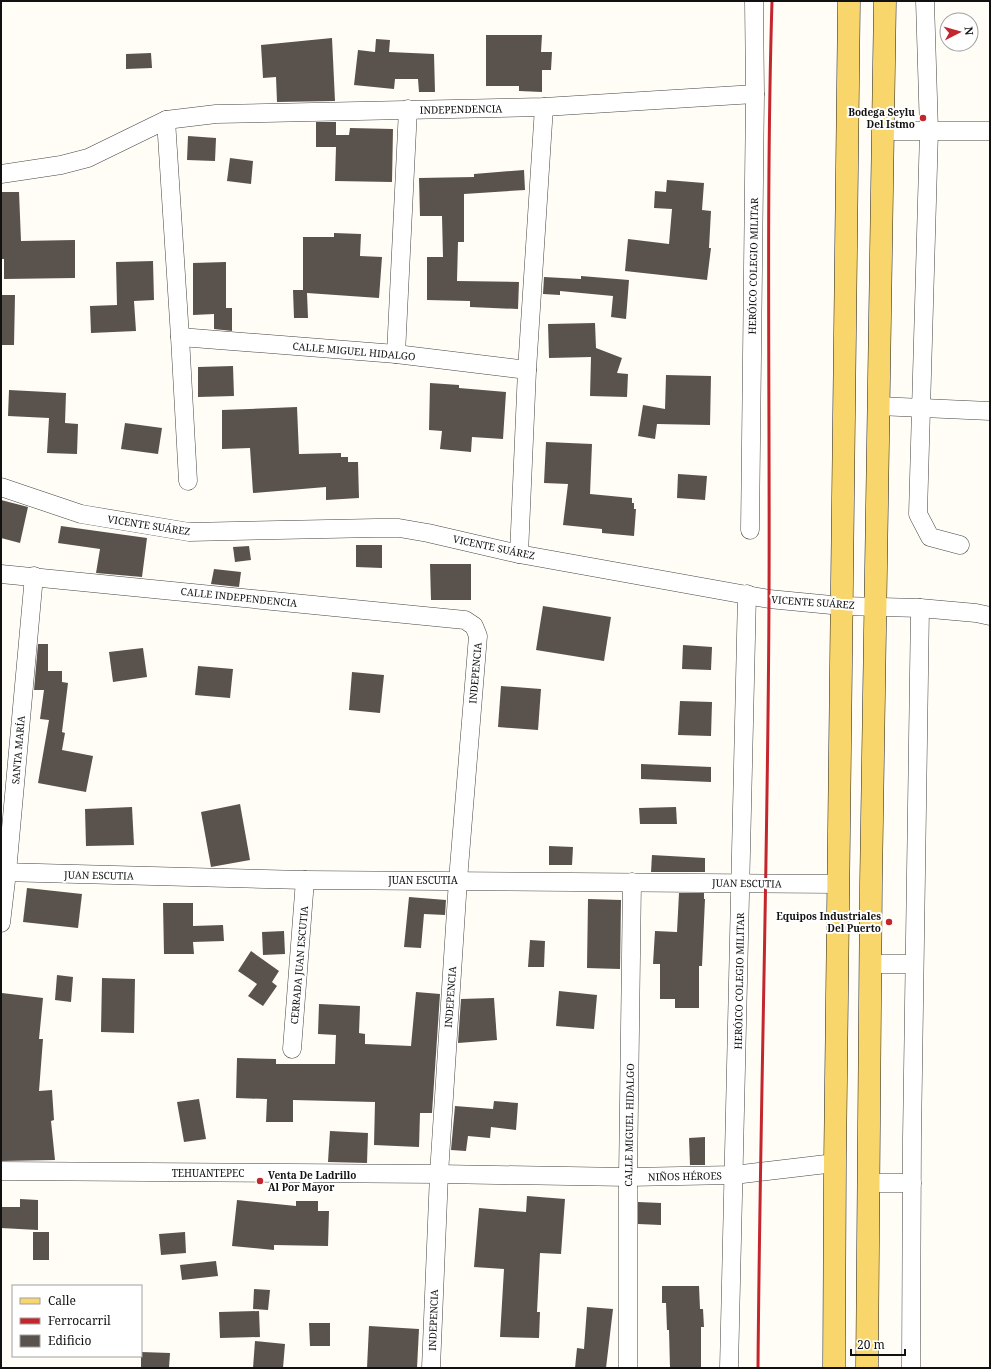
<svg xmlns="http://www.w3.org/2000/svg" width="991" height="1369" font-family="'Noto Serif',serif">
<style>
.building{fill:#5a524d}
.lines{fill:none;stroke-linecap:round;stroke-linejoin:round}
.minor-casing{stroke:#444;stroke-width:19}
.primary-casing{stroke:#222;stroke-width:23}
.minor{stroke:#fff;stroke-width:18}
.primary{stroke:#f9d66b;stroke-width:22}
.rail{stroke:#c4262e;stroke-width:3}
.poi-dot{fill:#c4262e;stroke:#fff;stroke-width:1.5}
.labels{text-anchor:middle;stroke-width:4;stroke-linejoin:round;paint-order:stroke}
.street-label{font-size:10px;fill:#111;stroke:#fff}
.poi-label{font-size:10px;font-weight:bold;fill:#111;stroke:#fff;text-anchor:end}
</style>
<rect width="100%" height="100%" fill="#fffdf5"/>
<!-- building -->
<g class="building">
<path d="M486,35H542L541,52H552L551,70H542V92L519,91V86H486Z"/>
<path d="M332,38L335,101L277,102L276,77L263,78L261,45Z"/>
<path d="M376,39L390,40L389,52L434,54L435,92H419L418,79H395L394,89L354,85L358,50L375,52Z"/>
<path d="M151,53L152,68L126,69V54Z"/>
<path d="M316,122H336V139V135H349L350,128L393,129L392,182L335,181L336,147H316Z"/>
<path d="M188,136L216,138L215,161L187,160Z"/>
<path d="M230,158L253,161L251,184L227,181Z"/>
<path d="M524,170L525,190L464,194V242H458L457,281L519,282L518,309L470,307V301L427,300V257H443L442,216H420L419,178L474,177V174Z"/>
<path d="M667,180L704,183L702,210L711,211L709,248H711L707,280L625,271L628,239L669,244L672,209L654,208L655,191L666,192Z"/>
<path d="M1,192H19L21,241L75,240V278L4,279V259H1Z"/>
<path d="M334,233L361,234L360,256L382,257L379,298L307,293L308,318H294L293,290H303V237H334Z"/>
<path d="M153,261L154,300L134,301L136,331L91,333L90,306L117,305L116,262Z"/>
<path d="M226,262V308H232V331L214,329V314L193,315V263Z"/>
<path d="M581,276L629,280L626,319L611,317L613,296L560,291V295L543,294L544,277L581,279Z"/>
<path d="M1,295H15L14,345H1Z"/>
<path d="M595,323L596,348L622,358L617,373L628,374L627,397L590,396L591,357L549,358L548,324Z"/>
<path d="M233,366L234,396L198,397V367Z"/>
<path d="M666,375L711,376L710,425L657,424L655,439L638,436L643,405L665,409Z"/>
<path d="M430,383L459,385V388L506,392L503,439L472,437L471,452L440,449L442,431L429,430Z"/>
<path d="M9,390L66,393L65,423L78,424L77,454L47,453L49,418L8,416Z"/>
<path d="M297,407L299,454L341,453V457H348V462H358L359,498L326,500V487L253,493L250,448L222,449V410Z"/>
<path d="M125,423L162,428L158,454L121,449Z"/>
<path d="M546,442L592,444L590,494L632,498V503H634V509H636L634,536L602,533V529L563,525L568,484L544,483Z"/>
<path d="M678,474L707,476L705,500L677,498Z"/>
<path d="M1,500L28,507L20,543L1,538Z"/>
<path d="M61,526L147,538L142,577L96,573L100,549L58,543Z"/>
<path d="M356,545H382V568L356,567Z"/>
<path d="M249,546L251,560L235,562L233,547Z"/>
<path d="M430,564H471V600H431Z"/>
<path d="M214,569L241,572L239,587L211,584Z"/>
<path d="M543,606L611,617L604,661L536,650Z"/>
<path d="M38,644H48V671H62V682L68,683L62,732L65,733L62,750L93,756L86,792L38,783L49,720L40,719L44,690H34Z"/>
<path d="M683,645L712,647L711,670L682,669Z"/>
<path d="M143,648L147,677L113,682L109,652Z"/>
<path d="M198,666L233,669L230,698L195,695Z"/>
<path d="M352,672L384,675L380,713L349,710Z"/>
<path d="M501,686L541,689L538,730L498,727Z"/>
<path d="M680,701L712,702L711,736L678,735Z"/>
<path d="M641,764L711,767V782L641,779Z"/>
<path d="M240,804L250,860L211,867L201,812Z"/>
<path d="M132,807L134,845L86,846L85,809Z"/>
<path d="M676,807L677,824H640L639,808Z"/>
<path d="M549,846L573,847L572,865H549Z"/>
<path d="M652,855L705,858V872H651Z"/>
<path d="M27,888L82,894L78,928L23,922Z"/>
<path d="M679,893H704V899H705L702,966H699V1008H675V999H660V964H653L655,931L677,932Z"/>
<path d="M409,897L446,900L445,915L424,914L421,948L404,947Z"/>
<path d="M588,899L621,900L620,969L587,968Z"/>
<path d="M163,903H193V926L223,925L224,941L193,942L194,954H164Z"/>
<path d="M284,931L285,954L263,955L262,932Z"/>
<path d="M530,940L545,941L544,967H528Z"/>
<path d="M251,951L279,971L272,982L277,986L263,1006L248,996L257,984L238,971Z"/>
<path d="M57,975L73,977L71,1002L55,1000Z"/>
<path d="M102,978L135,979L134,1033L101,1032Z"/>
<path d="M559,991L597,995L594,1029L556,1026Z"/>
<path d="M416,992L440,994L432,1113H420L419,1147L374,1145L375,1102L293,1100V1122H266L267,1099L236,1098L237,1058L276,1059V1064H335L336,1035L318,1034L319,1004L360,1006L359,1033L365,1034V1044L411,1046Z"/>
<path d="M2,993L43,998L39,1039H43L39,1091L52,1090L54,1120L51,1121L55,1160L1,1161V1006Z"/>
<path d="M494,998L497,1040L458,1043L461,999Z"/>
<path d="M199,1099L206,1139L184,1142L177,1102Z"/>
<path d="M494,1101L518,1103L516,1130L491,1127L490,1138L468,1136L466,1151L451,1150L455,1106L493,1109Z"/>
<path d="M330,1131L368,1133L367,1163L328,1162Z"/>
<path d="M705,1137V1165H690L689,1138Z"/>
<path d="M527,1196L565,1199L561,1254L540,1253L537,1312H540L539,1338L500,1337L504,1269L474,1267L479,1208L526,1212Z"/>
<path d="M20,1199L38,1200V1230L1,1228V1207H20Z"/>
<path d="M237,1200L296,1206V1201H318V1211H329L328,1246L274,1245V1250L232,1246Z"/>
<path d="M638,1202L661,1203V1225L638,1224Z"/>
<rect x="33" y="1232" width="16" height="28"/>
<path d="M185,1232L186,1253L161,1255L159,1234Z"/>
<path d="M216,1261L218,1276L182,1280L180,1265Z"/>
<path d="M662,1286H699L700,1309H703L704,1327H701V1368H670L669,1330H667L666,1303H662Z"/>
<path d="M254,1289L270,1290L268,1310L253,1309Z"/>
<path d="M587,1307L613,1309L606,1368H575L577,1348L584,1349Z"/>
<path d="M259,1311L260,1337L220,1338L219,1312Z"/>
<path d="M309,1323H330V1346H310Z"/>
<path d="M369,1326L419,1329L417,1368H367Z"/>
<path d="M255,1341L285,1344L283,1368H253Z"/>
<path d="M141,1352L170,1353L169,1368H141Z"/>
</g>
<g class="lines">
<!-- minor casing -->
<g class="minor-casing">
<g id="minor">
<path d="M925,1L929,131L918,514L930,537L960,545"/>
<path d="M166,120L180,337L188,481"/>
<path d="M883,131H990"/>
<path d="M1,174L61,165L88,158L166,120L216,114L544,107L755,94"/>
<path d="M180,337L396,354L527,370"/>
<path d="M396,354L408,109"/>
<path d="M878,406L990,411"/>
<path d="M1,487L81,514L189,532L376,528H399L428,533L519,554L769,599L842,606L920,608L976,613L990,616"/>
<path d="M750,530L755,94L754,1"/>
<path d="M519,554L527,370L544,107"/>
<path d="M1,574L465,620L474,626L478,636L458,880L439,1174L431,1368"/>
<path d="M1,872L305,880L839,884"/>
<path d="M1,923L7,872L34,576"/>
<path d="M870,964H914"/>
<path d="M292,1049L305,880"/>
<path d="M1,1171L439,1174L628,1177L734,1175L835,1163"/>
<path d="M869,1183H912"/>
<path d="M628,1368V1177L632,882"/>
<path d="M729,1368L747,594"/>
<path d="M911,1368L912,1138L920,608"/>
</g>
</g>
<!-- primary casing -->
<g class="primary-casing">
<g id="primary">
<path d="M834,1368L835,1163L849,1"/>
<path d="M867,1368L871,883L885,1"/>
</g>
</g>
<!-- minor -->
<use href="#minor" class="minor"/>
<!-- primary -->
<use href="#primary" class="primary"/>
<!-- rail -->
<path class="rail" d="M758,1368C760,1112 768,855 769,599C770,399 766,200 772,1"/>
</g>
<!-- markers -->
<g class="poi-dot">
<circle cx="923" cy="118" r="4"/>
<circle cx="889" cy="922" r="4"/>
<circle cx="260" cy="1181" r="4"/>
</g>
<g class="labels">
<!-- street labels -->
<g class="street-label">
<text transform="translate(461 109) rotate(-1)" y="4">INDEPENDENCIA</text>
<text transform="translate(753 266) rotate(-89)" y="4">HERÓICO COLEGIO MILITAR</text>
<text transform="translate(354 351) rotate(5)" y="4">CALLE MIGUEL HIDALGO</text>
<text transform="translate(149 525) rotate(9)" y="4">VICENTE SUÁREZ</text>
<text transform="translate(494 547) rotate(12)" y="4">VICENTE SUÁREZ</text>
<text transform="translate(239 597) rotate(6)" y="4">CALLE INDEPENDENCIA</text>
<text transform="translate(813 602) rotate(4)" y="4">VICENTE SUÁREZ</text>
<text transform="translate(475 673) rotate(-85)" y="4">INDEPENCIA</text>
<text transform="translate(18 750) rotate(-85)" y="4">SANTA MARÍA</text>
<text transform="translate(99 875) rotate(1)" y="4">JUAN ESCUTIA</text>
<text x="423" y="884">JUAN ESCUTIA</text>
<text transform="translate(747 883) rotate(1)" y="4">JUAN ESCUTIA</text>
<text transform="translate(299 965) rotate(-85)" y="4">CERRADA JUAN ESCUTIA</text>
<text transform="translate(739 981) rotate(-89)" y="4">HERÓICO COLEGIO MILITAR</text>
<text transform="translate(450 997) rotate(-86)" y="4">INDEPENCIA</text>
<text transform="translate(629 1125) rotate(-89)" y="4">CALLE MIGUEL HIDALGO</text>
<text x="208" y="1177">TEHUANTEPEC</text>
<text transform="translate(685 1176) rotate(-1)" y="4">NIÑOS HÉROES</text>
<text transform="translate(433 1320) rotate(-88)" y="4">INDEPENCIA</text>
</g>
<!-- poi labels -->
<g class="poi-label">
<text x="915" y="116">Bodega Seylu<tspan x="915" dy="12">Del Istmo</tspan></text>
<text x="881" y="920">Equipos Industriales<tspan x="881" dy="12">Del Puerto</tspan></text>
<text x="268" y="1179" text-anchor="start">Venta De Ladrillo<tspan x="268" dy="12">Al Por Mayor</tspan></text>
</g>
</g>
<!-- border -->
<rect width="991" height="1369" fill="none" stroke="#111111" stroke-width="4"/>
<!-- legend -->
<rect x="12" y="1285" width="130" height="72" fill="#ffffff" stroke="#a0a0a0"/>
<rect x="20" y="1298" width="20" height="6" fill="#f9d66b" stroke="#a0a0a0"/>
<text x="48" y="1305" font-size="12" fill="#111111">Calle</text>
<rect x="20" y="1318" width="20" height="6" fill="#c4262e" stroke="#a0a0a0"/>
<text x="48" y="1325" font-size="12" fill="#111111">Ferrocarril</text>
<rect x="20" y="1335" width="20" height="12" fill="#5a524d" stroke="#a0a0a0"/>
<text x="48" y="1345" font-size="12" fill="#111111">Edificio</text>
<!-- north arrow -->
<g transform="translate(959 32) rotate(84)"><circle r="19" fill="#ffffff" stroke="#a0a0a0"/>
<path d="M0-3L7 15L0 10L-7 15Z" fill="#c4262e"/>
<text y="-6" font-size="11" font-weight="bold" text-anchor="middle" fill="#111111">N</text>
</g>
<!-- scale -->
<path d="M851 1349v6h54v-6" fill="none" stroke="#111111" stroke-width="2"/>
<text x="857" y="1349" font-size="12" fill="#111111" stroke="#ffffff" stroke-width="3" paint-order="stroke">20 m</text>
</svg>
